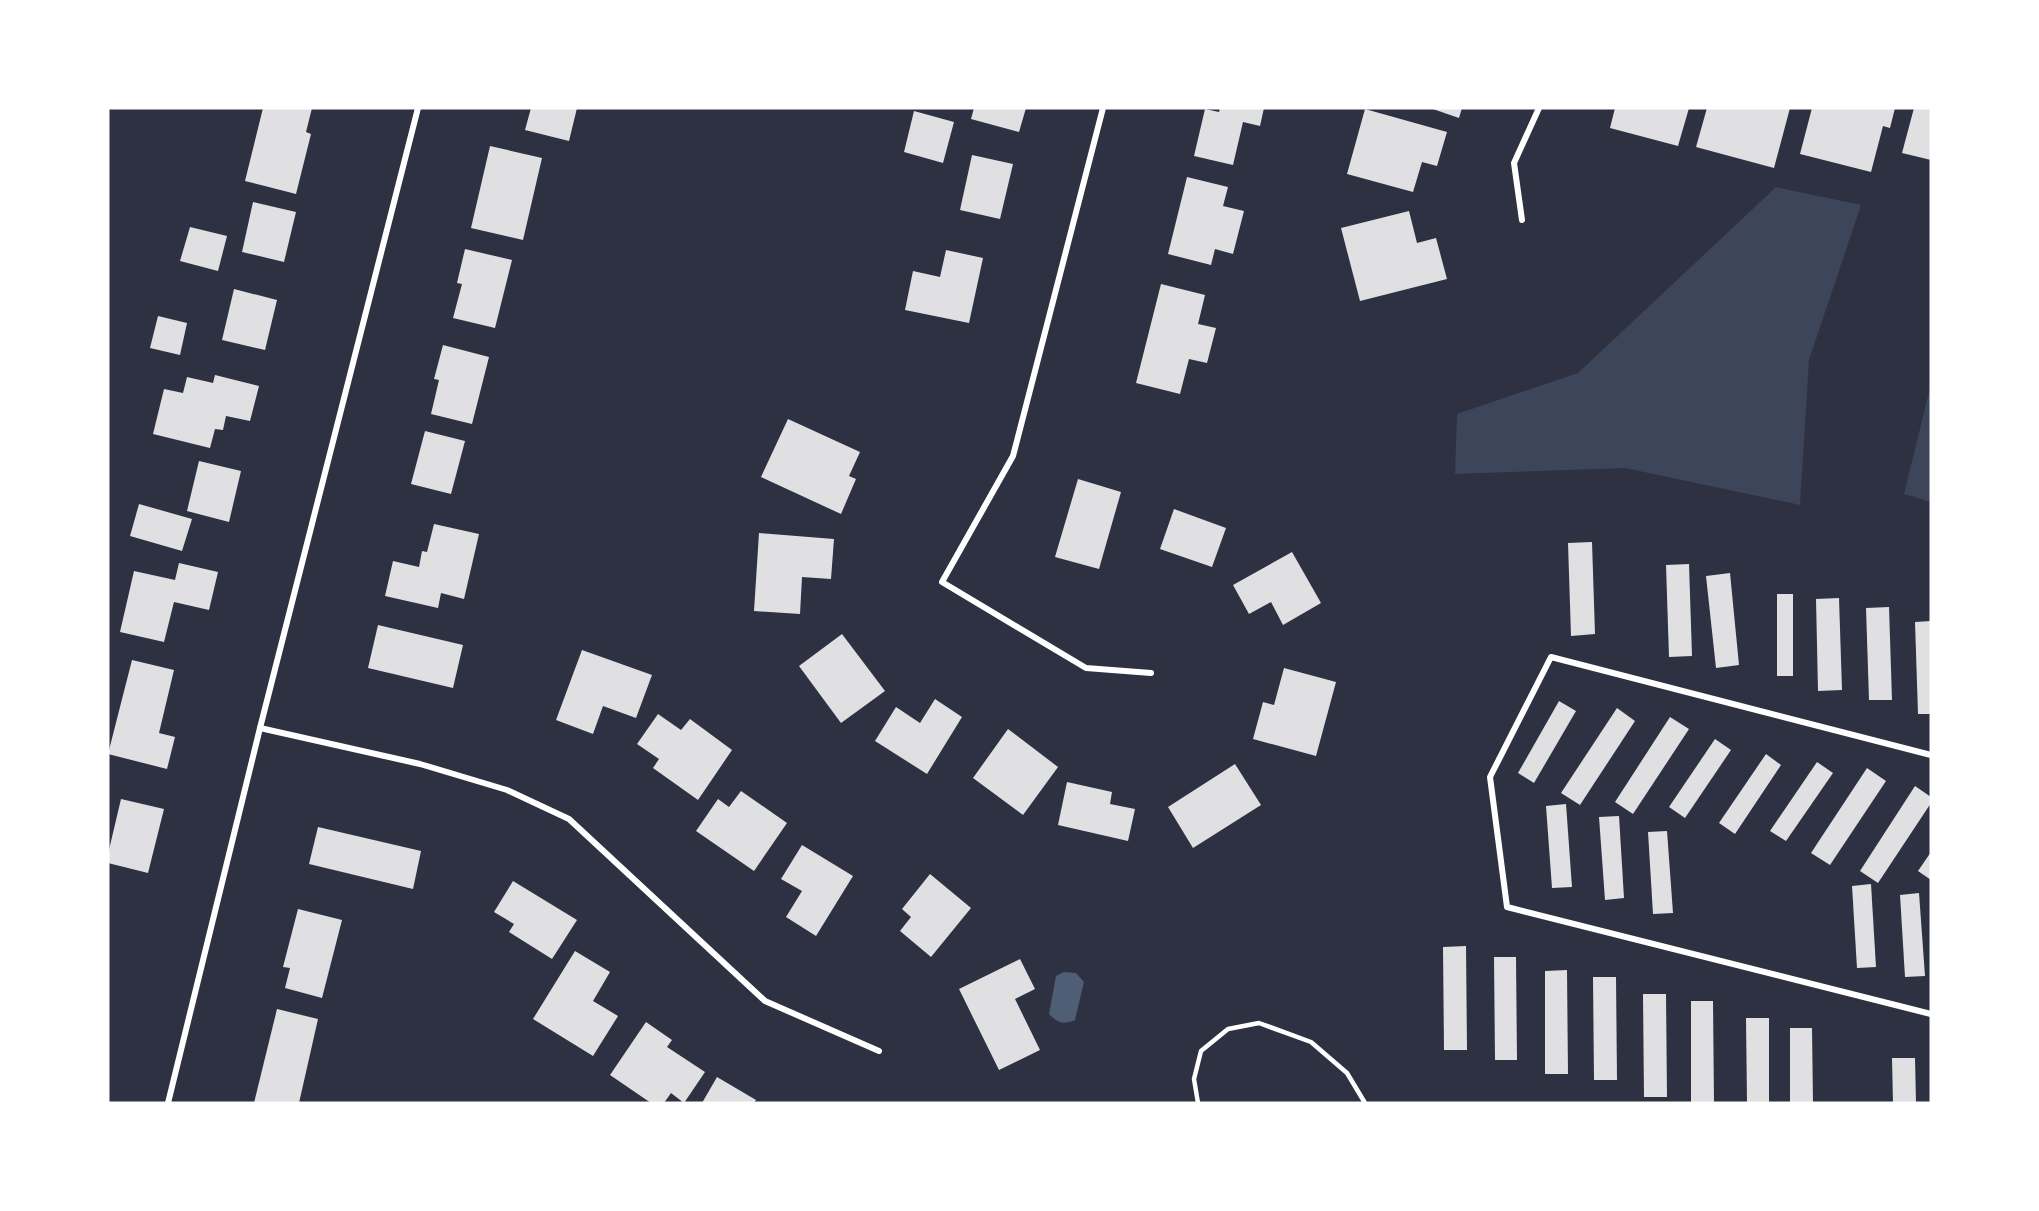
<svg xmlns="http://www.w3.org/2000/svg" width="2039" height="1211" font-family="Manrope,sans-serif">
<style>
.green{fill:#3c4559}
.water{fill:#4f5d75}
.building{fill:#e0e0e3}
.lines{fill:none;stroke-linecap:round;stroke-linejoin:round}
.service{stroke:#fff;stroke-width:4.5}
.minor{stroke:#fff;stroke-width:6}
</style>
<rect width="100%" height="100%" fill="#2d3142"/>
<!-- green -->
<g class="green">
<path d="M1776,187L1861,205L1809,360L1800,505L1625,468L1455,474L1457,414L1578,373Z"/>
<path d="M1931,384V502L1904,494Z"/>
</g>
<!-- water -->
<path class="water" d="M1064,972L1076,973L1084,982L1075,1020C1063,1025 1058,1023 1049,1014L1056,976Z"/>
<!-- building -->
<g class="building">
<path d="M263,108H312L306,132L311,134L296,194L245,181Z"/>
<path d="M531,108H577L569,141L525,130Z"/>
<path d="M974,108H1026L1019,132L971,119Z"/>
<path d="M1220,108H1264L1260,126L1243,122L1233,165L1194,156L1205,109L1219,112Z"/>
<path d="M1430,108H1462L1459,118Z"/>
<path d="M1615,108H1689L1678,146L1610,128Z"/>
<path d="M1707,108H1790L1774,168L1696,147Z"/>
<path d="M1812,108H1895L1890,128L1883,126L1871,172L1800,154Z"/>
<path d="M1914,108H1931V160L1902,153Z"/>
<path d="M1365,109L1447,132L1437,166L1422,162L1413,192L1347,174Z"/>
<path d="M914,111L954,122L943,163L904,152Z"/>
<path d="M490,146L542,158L523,240L471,228Z"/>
<path d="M972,155L1013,164L1000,219L960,210Z"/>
<path d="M1187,177L1228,187L1223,206L1244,211L1233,254L1215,249L1211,265L1168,254Z"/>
<path d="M253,202L296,212L284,262L242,252Z"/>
<path d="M1409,211L1417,243L1436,238L1447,279L1360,301L1341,228Z"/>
<path d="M190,227L227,236L218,271L180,261Z"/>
<path d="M465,249L512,260L495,328L453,318L462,284L457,283Z"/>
<path d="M946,250L983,258L969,323L905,310L913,271L940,277Z"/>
<path d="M1161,284L1205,295L1198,324L1216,328L1207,363L1189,359L1180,394L1136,383Z"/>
<path d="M234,289L277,300L265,350L222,340Z"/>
<path d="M158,316L187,323L180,355L150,348Z"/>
<path d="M443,345L489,357L472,424L431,414L439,380L434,379Z"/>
<path d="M215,375L259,386L250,421L226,416L223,430L215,429L210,448L153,434L164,389L183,393L187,377L213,383Z"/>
<path d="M788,419L860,452L849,476L856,479L841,514L761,477Z"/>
<path d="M425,431L465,441L451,494L411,484Z"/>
<path d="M199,461L241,471L229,522L187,511Z"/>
<path d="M1078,479L1121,492L1099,569L1055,557Z"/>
<path d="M139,504L192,519L182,551L130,536Z"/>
<path d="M1174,509L1226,528L1212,567L1160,549Z"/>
<path d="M434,524L479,534L464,599L441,593L438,608L385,596L393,561L419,567L422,551L427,552Z"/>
<path d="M759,533L834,539L831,579L802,577L800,614L754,611Z"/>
<path d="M1592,542L1595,634L1571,636L1568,543Z"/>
<path d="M1292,552L1321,603L1283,625L1271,602L1249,614L1233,585Z"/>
<path d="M179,563L218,572L209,610L174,602L164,642L120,632L134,571L175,580Z"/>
<path d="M1689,564L1692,656L1669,657L1666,565Z"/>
<path d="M1730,573L1739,665L1716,668L1706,576Z"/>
<rect x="1777" y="594" width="16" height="82"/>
<path d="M1839,598L1842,690L1818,691L1816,599Z"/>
<path d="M1889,607L1892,700H1869L1866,608Z"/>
<path d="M1931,621V714H1918L1915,622Z"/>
<path d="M378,625L463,645L453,688L368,668Z"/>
<path d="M842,634L885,691L841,723L799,666Z"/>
<path d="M582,650L652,675L636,718L603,706L593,734L556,720Z"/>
<path d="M132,660L174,670L159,733L175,737L167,769L108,754Z"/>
<path d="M1284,668L1336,682L1316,756L1253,739L1263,702L1274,705Z"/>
<path d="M935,699L962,717L927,774L875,741L896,707L920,723Z"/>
<path d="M1559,701L1576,711L1534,783L1518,773Z"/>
<path d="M1617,708L1635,721L1580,805L1561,793Z"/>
<path d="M658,714L681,730L690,719L732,750L698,800L653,768L659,759L637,744Z"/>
<path d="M1670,717L1689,729L1633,814L1615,802Z"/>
<path d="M1008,729L1058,767L1023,815L973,778Z"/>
<path d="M1715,739L1731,750L1685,818L1669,807Z"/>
<path d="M1766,754L1781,765L1735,834L1719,823Z"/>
<path d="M1817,762L1833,773L1786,841L1770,831Z"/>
<path d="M1235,764L1261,805L1193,848L1168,807Z"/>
<path d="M1867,768L1886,781L1830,865L1811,853Z"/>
<path d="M1067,782L1112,792L1110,804L1135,809L1128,841L1058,825Z"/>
<path d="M1915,786L1931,797V803L1878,883L1860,871Z"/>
<path d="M741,791L787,823L754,871L696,831L718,799L729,807Z"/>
<path d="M121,799L164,809L148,873L108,863V854Z"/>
<path d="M1566,804L1572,887L1552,888L1546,806Z"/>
<path d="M1619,816L1624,898L1605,900L1599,817Z"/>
<path d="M318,827L421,851L413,889L309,864Z"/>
<path d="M1667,831L1673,913L1653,914L1648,832Z"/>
<path d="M802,845L853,876L816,936L786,917L802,891L781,879Z"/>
<path d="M1931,852V880L1918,871Z"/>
<path d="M930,874L971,908L931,957L900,931L911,917L902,909Z"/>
<path d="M513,881L577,920L552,959L509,932L514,924L494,912Z"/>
<path d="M1871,884L1876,967L1857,968L1852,886Z"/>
<path d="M1919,893L1925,976L1905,977L1900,895Z"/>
<path d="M298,909L342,920L322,998L285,988L290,968L283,967Z"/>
<path d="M1466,946L1467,1050H1444L1443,947Z"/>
<path d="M575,951L610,972L593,1001L618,1016L593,1056L533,1019Z"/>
<path d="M1494,957H1516L1517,1060H1495Z"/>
<path d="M1020,959L1035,989L1015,999L1040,1050L999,1070L959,989Z"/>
<path d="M1567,970L1568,1074H1545V971Z"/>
<path d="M1593,977H1616L1617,1080H1594Z"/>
<path d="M1643,994H1666L1667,1097H1644Z"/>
<path d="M1691,1001H1713L1714,1103H1691Z"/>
<path d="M277,1009L318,1019L299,1103H254Z"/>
<path d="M1746,1018H1769V1103H1747Z"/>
<path d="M646,1022L672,1040L667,1047L705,1072L684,1103L671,1093L664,1103H651L610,1075Z"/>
<path d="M1790,1028H1812L1813,1103H1790Z"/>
<path d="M1892,1058H1915L1916,1103H1893Z"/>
<path d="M717,1077L756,1100L754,1103H702Z"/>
</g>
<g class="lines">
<!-- service -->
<path class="service" d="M1198,1103L1194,1079L1201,1051L1228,1029L1259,1023L1311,1042L1347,1073L1365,1103"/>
<!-- minor -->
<g class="minor">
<path d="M1103,108L1013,456L942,582L1086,668L1151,673"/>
<path d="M1522,220L1514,163L1539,108"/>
<path d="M260,728L420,764L507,790L569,819L765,1001L879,1051"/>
<path d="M1931,755L1551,657L1490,777L1507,907L1931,1014"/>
<path d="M168,1103L260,728L418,108"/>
</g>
</g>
<!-- border -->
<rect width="2039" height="1211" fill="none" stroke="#ffffff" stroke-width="219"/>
</svg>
